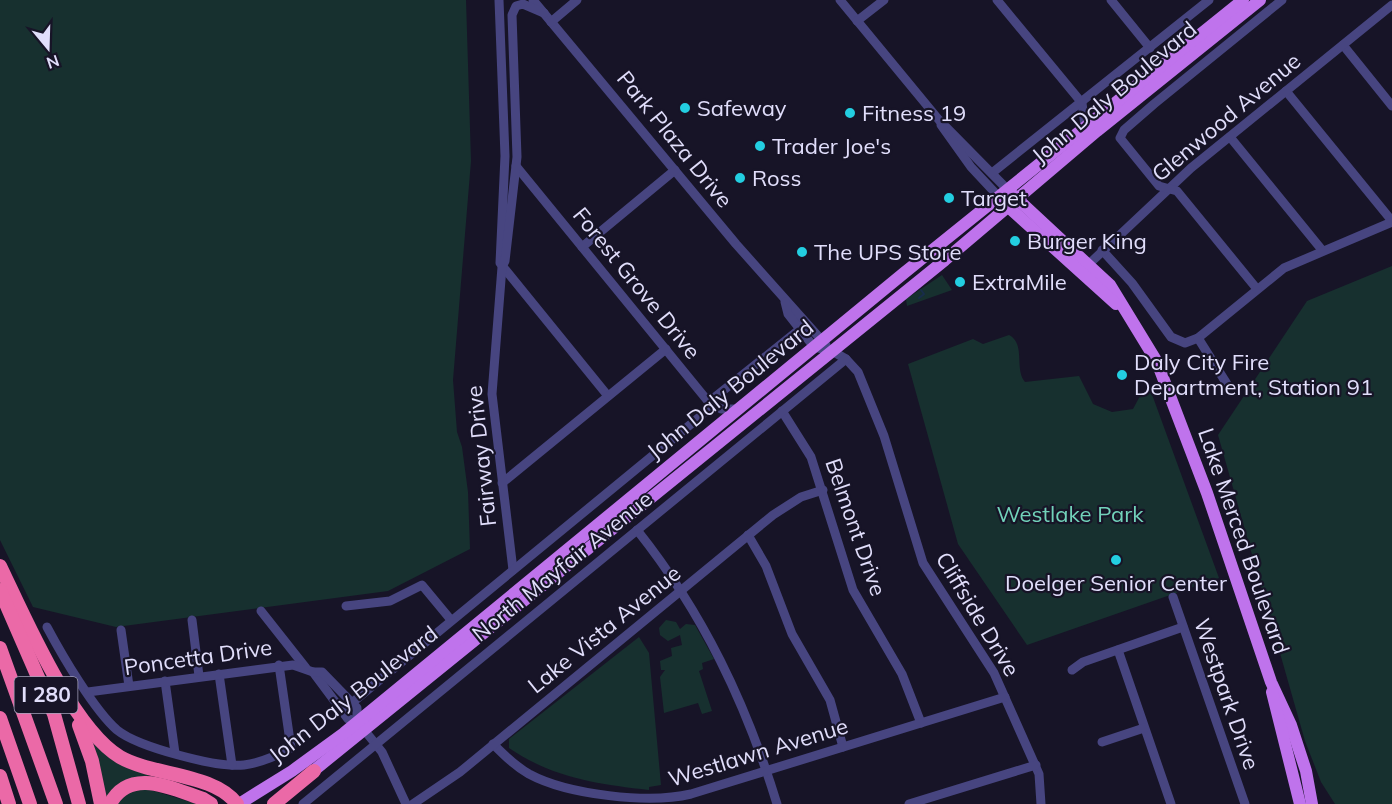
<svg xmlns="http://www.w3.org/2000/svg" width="1392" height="804" font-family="Mulish,sans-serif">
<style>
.green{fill:#17302f}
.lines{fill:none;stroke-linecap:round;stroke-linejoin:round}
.stream{stroke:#182c4b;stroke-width:2}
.minor{stroke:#474580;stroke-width:9}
.major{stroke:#bf73ec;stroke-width:12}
.highway{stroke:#eb69a7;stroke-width:14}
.poi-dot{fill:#23cee1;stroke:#171427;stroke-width:2}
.labels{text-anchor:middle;stroke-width:4.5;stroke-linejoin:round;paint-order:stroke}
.shield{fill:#171427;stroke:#a4a1bb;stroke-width:1.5}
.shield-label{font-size:21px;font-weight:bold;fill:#e1defb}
.street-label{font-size:22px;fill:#e1defb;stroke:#171427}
.poi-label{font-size:22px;fill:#e1defb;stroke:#171427;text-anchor:start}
.park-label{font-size:22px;fill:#72d2ba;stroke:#171427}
</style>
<rect width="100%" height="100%" fill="#171427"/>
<!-- green -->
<g class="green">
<path d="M0,0H466L471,161L453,380L457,432L462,447L468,492L470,549L388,591L116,627L33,607L0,540Z"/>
<path d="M1392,266V804H1335L1321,782L1305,741L1218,435L1307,301Z"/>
<path d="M942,275L952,290L907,306L906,299Z"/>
<path d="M1009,335C1026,344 1014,369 1025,382L1079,376L1093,404L1112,412L1133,409L1140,396L1150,389L1219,578L1027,645L958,544L908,364L973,339L983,344Z"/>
<path d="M666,620L676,622L680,629L686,624L695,625L714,659L702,663L703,669L699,671L712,711L702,714L698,703L664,713L660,677L665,670H661L660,661L672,656L671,648L682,645L680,635L668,641L660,635L659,628Z"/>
<path d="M639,637L649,653L661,785L649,787V790C597,784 553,778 509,748V739Z"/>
<path d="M86,731L145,771L149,775L106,804Z"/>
<path d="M144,788L197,804H113L126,790Z"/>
</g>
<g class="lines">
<!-- stream -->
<path class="stream" d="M919,298L924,294L921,290"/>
<!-- minor -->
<g class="minor">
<path d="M499,0L505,156L500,263L608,396"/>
<path d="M533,0L736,244L826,345"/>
<path d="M840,0L939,120L1008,190"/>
<path d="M997,0L1082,103L1085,126"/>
<path d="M1111,0L1150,48"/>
<path d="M857,21L884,0"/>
<path d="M551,22L577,0"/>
<path d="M1343,45L1392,106"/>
<path d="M1286,91L1392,221"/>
<path d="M941,125L971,167L999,197"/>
<path d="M1230,137L1322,250"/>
<path d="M516,166L707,400L721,409H738"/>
<path d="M992,173L1209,0"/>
<path d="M582,247L675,170"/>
<path d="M1102,250L1132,283L1171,337L1185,343L1198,338L1284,268L1392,222"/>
<path d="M1089,264L1191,168L1392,5"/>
<path d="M1257,289L1177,191L1159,186L1120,138L1124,130L1154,104L1282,0"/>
<path d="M785,302L788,314L814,347L832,351L846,359L858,372L884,436L923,563L994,673L1039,774L1041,804"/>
<path d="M1198,338L1232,392"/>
<path d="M782,411L811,457L853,590L902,674L921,723"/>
<path d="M502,483L666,349"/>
<path d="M637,530C703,613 746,703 777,804"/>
<path d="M748,535L766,566L792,634L830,700L843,747"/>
<path d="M513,570L492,394L502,267L505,261L517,157L512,15L516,6L523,4L544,13"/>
<path d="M1173,597L1245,804"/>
<path d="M346,606L390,601L422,585L451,620"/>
<path d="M261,611L306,668"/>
<path d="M192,620L199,676"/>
<path d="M47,627C62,655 94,710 117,730C138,747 217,768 244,765C261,763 276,756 291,748L279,665"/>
<path d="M121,630L129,686"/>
<path d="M1118,650L1171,804"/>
<path d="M1072,670L1083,662L1183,627"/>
<path d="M313,672L348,719L357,721"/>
<path d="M219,674L232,765"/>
<path d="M165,681L175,753"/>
<path d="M88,692L293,665L313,672H322L357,708V721"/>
<path d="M342,711L702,415L715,397L800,329"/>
<path d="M361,726L382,752L406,804"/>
<path d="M1102,742L1144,728"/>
<path d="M493,744C504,755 515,766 529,774C568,795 649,804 691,794L1005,697"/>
<path d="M303,804L846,359"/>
<path d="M413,804L460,772L773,515L801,497L823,490"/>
<path d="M909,804L1036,765"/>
</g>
<!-- major -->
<g class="major">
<path d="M1013,195L1110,285L1157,362L1207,493L1271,682L1291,725L1306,771L1312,804"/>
<path d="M1004,203L1116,304"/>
<path d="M1272,692L1300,804"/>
<path d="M307,776L945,260L1097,131L1260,0"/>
<path d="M239,804L292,771L344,733L904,273L1243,0"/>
</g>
<!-- highway -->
<g class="highway">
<path d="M0,566C25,618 72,728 120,757C153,776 214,773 237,804"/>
<path d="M0,590L54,714L79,804"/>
<path d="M0,648L56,804"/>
<path d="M0,718L30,804"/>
<path d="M79,725L92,761L101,804"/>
<path d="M0,776L9,804"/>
<path d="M110,804C130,766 173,789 203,799L211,804"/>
<path d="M274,804L314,771"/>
</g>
</g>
<!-- markers -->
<g class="poi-dot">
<circle cx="685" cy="108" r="6"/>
<circle cx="850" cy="113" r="6"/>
<circle cx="760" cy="146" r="6"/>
<circle cx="740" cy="178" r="6"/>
<circle cx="949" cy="198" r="6"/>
<circle cx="1015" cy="241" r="6"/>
<circle cx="802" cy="252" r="6"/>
<circle cx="960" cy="282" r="6"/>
<circle cx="1122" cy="375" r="6"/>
<circle cx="1116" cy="560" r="6"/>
</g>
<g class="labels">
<!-- shield labels -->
<rect class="shield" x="14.5" y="677" width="63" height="36" rx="4.5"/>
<g class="shield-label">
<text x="46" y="702">I 280</text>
</g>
<!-- street labels -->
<g class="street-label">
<text transform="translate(1114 92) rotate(-40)" y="8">John Daly Boulevard</text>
<text transform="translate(1226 117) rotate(-40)" y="8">Glenwood Avenue</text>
<text transform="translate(675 139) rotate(51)" y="8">Park Plaza Drive</text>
<text transform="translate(637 283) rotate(51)" y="8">Forest Grove Drive</text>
<text transform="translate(730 389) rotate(-39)" y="8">John Daly Boulevard</text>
<text transform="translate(481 456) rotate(-96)" y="8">Fairway Drive</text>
<text transform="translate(856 527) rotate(71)" y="8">Belmont Drive</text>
<text transform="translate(1244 541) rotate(71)" y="8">Lake Merced Boulevard</text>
<text transform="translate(562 566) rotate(-39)" y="8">North Mayfair Avenue</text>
<text transform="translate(978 614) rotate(59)" y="8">Cliffside Drive</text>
<text transform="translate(604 629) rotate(-39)" y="8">Lake Vista Avenue</text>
<text transform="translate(198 657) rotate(-8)" y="8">Poncetta Drive</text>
<text transform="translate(353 694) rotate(-38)" y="8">John Daly Boulevard</text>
<text transform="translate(1227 694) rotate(71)" y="8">Westpark Drive</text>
<text transform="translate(758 752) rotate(-17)" y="8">Westlawn Avenue</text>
</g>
<!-- poi labels -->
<g class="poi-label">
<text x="697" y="116">Safeway</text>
<text x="862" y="121">Fitness 19</text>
<text x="772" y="154">Trader Joe's</text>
<text x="752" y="186">Ross</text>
<text x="961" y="206">Target</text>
<text x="1027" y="249">Burger King</text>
<text x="814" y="260">The UPS Store</text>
<text x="972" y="290">ExtraMile</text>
<text x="1134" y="370">Daly City Fire<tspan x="1134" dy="25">Department, Station 91</tspan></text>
<text x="1116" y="591" text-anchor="middle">Doelger Senior Center</text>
</g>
<!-- park labels -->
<g class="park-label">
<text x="1070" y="522">Westlake Park</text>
</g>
</g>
<!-- north arrow -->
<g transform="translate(48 48) rotate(161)" stroke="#171427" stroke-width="4.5" paint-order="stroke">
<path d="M0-4.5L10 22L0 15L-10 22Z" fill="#e1defb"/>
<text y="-9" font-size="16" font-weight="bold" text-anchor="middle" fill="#e1defb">N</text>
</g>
</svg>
